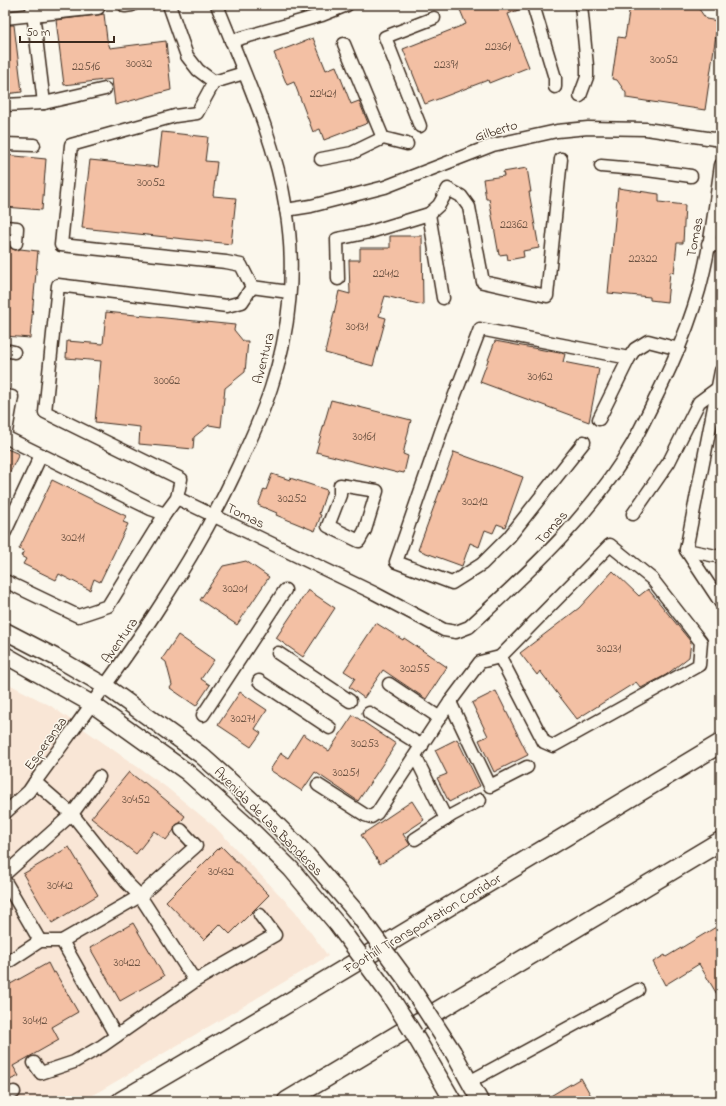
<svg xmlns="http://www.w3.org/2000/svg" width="726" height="1106" font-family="'Indie Flower',sans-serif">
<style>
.built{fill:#f9e6d6}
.building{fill:#f3c0a4;stroke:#3b2a1e}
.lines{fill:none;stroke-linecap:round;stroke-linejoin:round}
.minor-casing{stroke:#3b2a1e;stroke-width:15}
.major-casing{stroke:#3b2a1e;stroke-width:19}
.highway-casing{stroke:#3b2a1e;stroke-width:21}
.minor{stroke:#fbf7ec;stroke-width:12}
.major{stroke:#fbf7ec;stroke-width:16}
.highway{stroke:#fbf7ec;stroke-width:18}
.major-bridge-casing{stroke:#3b2a1e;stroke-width:19;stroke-linecap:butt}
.major-bridge{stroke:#fbf7ec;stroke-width:16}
.labels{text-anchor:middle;stroke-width:3;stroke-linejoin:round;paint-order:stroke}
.number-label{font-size:12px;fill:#695040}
.street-label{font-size:14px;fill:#3b2a1e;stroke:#fbf7ec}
</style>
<rect width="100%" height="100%" fill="#fbf7ec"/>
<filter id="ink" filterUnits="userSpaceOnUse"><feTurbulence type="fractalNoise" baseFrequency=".025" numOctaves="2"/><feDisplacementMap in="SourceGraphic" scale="8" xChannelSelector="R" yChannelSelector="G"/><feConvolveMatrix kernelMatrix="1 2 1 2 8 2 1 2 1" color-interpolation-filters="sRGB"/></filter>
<g filter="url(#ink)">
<!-- built -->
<path class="built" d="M5,682L51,706L166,787L215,827L295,911L328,956L83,1101H5Z"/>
<!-- building -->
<g class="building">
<path d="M458,5H526V7L508,14L529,67L489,83L488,80L425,104L403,49L466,24Z"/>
<path d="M630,5H700L699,9L706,19L718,21L705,110L626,98V93L617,80L612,79L618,37L625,38Z"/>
<path d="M104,14L107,39L110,48L166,41L171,90L115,105L112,79L64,85L56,20Z"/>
<path d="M5,25H14L22,92L5,94Z"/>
<path d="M313,38L326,70L336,66L351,104L359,101L368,123L324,140L320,129L313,132L294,82L287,85L274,53Z"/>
<path d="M162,132L208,137L205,161L217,162L213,196L236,198L231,244L82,228L90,160L158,167Z"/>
<path d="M5,155L46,159L42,210L5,207Z"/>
<path d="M527,168L531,192H529L539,248L523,251L524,257L508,260L507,254L499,255L489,199H486L483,179L504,176L503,172Z"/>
<path d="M618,188L659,194V202L685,205L683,243H677L674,273L670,272L667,302L650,300V297L608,293Z"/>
<path d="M390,236H422L423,305L385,296L379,316L386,318L373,366L325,353L339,291L350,294L349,260H360V248H390Z"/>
<path d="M5,248H11L15,250L20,249L38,251L30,338L5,336Z"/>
<path d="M106,312L235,325L234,330L243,341H248L245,372L225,388L221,427L209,425L194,437L193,449L139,444L140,427L95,422L101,361L66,358L67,341L103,344Z"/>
<path d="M495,341L565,354L563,362L599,369L589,422L480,382Z"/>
<path d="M331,400L411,420L403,454L408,456L404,473L399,472L398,473L316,452Z"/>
<path d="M5,448L19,454L5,482Z"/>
<path d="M454,452L523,477L505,527L497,524L493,533L485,530L479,547L470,543L462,566L418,550Z"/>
<path d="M272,474L290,480V478L327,490L319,514L321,515L315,531L276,515L277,513L258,505L264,489L266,490Z"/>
<path d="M52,480L126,516L123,522L128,524L100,582L94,579L90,590L59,574L56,580L23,564L26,559L21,556L24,551L19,549Z"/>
<path d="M246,561L269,577L237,625L200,600L223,566Z"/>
<path d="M613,571L639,596L648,589L691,642L689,657L666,675L641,688L636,682L577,719L540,671L537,675L520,653L579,608Z"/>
<path d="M308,590L335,608L303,657L276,638Z"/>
<path d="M376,623L403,640L404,638L447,667L426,699L383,670L364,698L349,687L355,678L344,671Z"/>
<path d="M178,635L214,660L201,679L210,685L196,706L170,688L172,685L166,662L162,659Z"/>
<path d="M496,691L528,755L494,772L479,740L488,736L472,703Z"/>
<path d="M240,692L267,710L255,729L261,733L251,747L218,725Z"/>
<path d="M353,715L396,744L358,801L315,772L302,791L270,770L281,753L288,758L303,734L329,751Z"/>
<path d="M457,739L480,786L449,802L437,778L447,774L435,750Z"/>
<path d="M129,772L143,783L144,782L185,816L180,823L176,825L174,830L166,840L154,831L136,854L91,818Z"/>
<path d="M412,801L424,820L403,834L410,845L380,864L361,835Z"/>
<path d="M221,846L269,895L230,934L220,924L204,940L166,901Z"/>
<path d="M69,847L98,895L52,923L23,874Z"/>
<path d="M133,923L164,976L120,1001L90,948Z"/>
<path d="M721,924V1001L699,964L665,985L653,962L665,955L666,957Z"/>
<path d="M48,963L53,973L55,972L78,1012L52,1027L59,1040L13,1066L19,1076L5,1082V987Z"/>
<path d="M581,1078L594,1101H542Z"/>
</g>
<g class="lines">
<!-- minor casing -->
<g class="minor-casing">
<g id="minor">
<path d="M32,5L44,103"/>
<path d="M169,5L187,56L198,70L214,82"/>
<path d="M533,5L555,78V87"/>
<path d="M125,6L132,5"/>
<path d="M5,18L98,8"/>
<path d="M231,41L322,15L347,5"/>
<path d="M344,44L383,138"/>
<path d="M244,73L214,82L197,113L175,116L71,145L61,245L226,262L241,265L252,287"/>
<path d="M580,96L587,77V66L581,5"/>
<path d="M5,105L44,103L105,89"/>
<path d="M420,126L385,37L434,18"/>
<path d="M5,144L34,145"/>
<path d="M321,159L352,153L383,138L407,144"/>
<path d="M601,166L647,170L691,176"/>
<path d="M286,210L311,206L385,187L493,145L557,131L588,128L646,129L721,140"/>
<path d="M429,214L443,298"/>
<path d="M5,227L17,228L16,243"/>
<path d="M708,244L721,246"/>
<path d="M338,279L337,239L370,232L429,214L439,205L448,189L461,196L469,207L483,282L547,296L561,159"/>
<path d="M252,287L289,292"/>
<path d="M5,350L14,352"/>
<path d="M721,371L686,550L721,603"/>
<path d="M5,396L12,397L5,437L151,509L165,514"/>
<path d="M599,419L629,358L635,349L648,341L679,349"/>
<path d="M584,442L509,537L482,564L452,583L396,562L443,426L480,329L629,358"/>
<path d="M340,485L377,491L365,530L359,541L328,526L340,495Z"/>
<path d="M177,498L374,593L444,630L456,632L469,627C529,572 592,515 633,443C658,394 684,344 699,290C710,250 715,207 721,165"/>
<path d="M633,514L669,462L699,402L718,388"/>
<path d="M5,532L41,455"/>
<path d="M610,545L652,579L701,642L699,665L553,746L544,742L500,657Z"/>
<path d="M686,550L721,557"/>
<path d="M5,581L78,616L108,606L165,514L177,498L181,479L45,412L58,285L227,306L242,302L252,287"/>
<path d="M278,653L350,701"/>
<path d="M259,681L330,728"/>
<path d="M389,684L440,718"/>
<path d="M450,702L490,786L527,767"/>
<path d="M369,713L422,746"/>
<path d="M203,715L285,590"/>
<path d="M415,756L446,819"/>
<path d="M35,782L72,814L127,883L140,896L195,981"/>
<path d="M318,785L365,815L371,817L377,813L450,702L480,662L500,657"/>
<path d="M5,813L29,791L35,782C107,683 182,586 234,475C248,446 261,418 271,388C290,332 296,267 286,209C275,138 243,71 217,5"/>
<path d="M415,839L452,815L480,800"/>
<path d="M5,874L72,814L99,777"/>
<path d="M5,881L40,941"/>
<path d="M62,941L116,1036"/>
<path d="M5,964L40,941H62L140,896L196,846L181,830"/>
<path d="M34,1063L41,1073L74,1062L102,1046L195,981L275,935L260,915"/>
<path d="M469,1082L638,990"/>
<path d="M5,1095L14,1092"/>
</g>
</g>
<!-- major casing -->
<g class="major-casing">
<g id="major">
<path d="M5,631L57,658L105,686L201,755L259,807L306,854L357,913"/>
<path d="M5,655L92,704L187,772L244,823L291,869L337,924"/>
<path d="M414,1034L453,1101"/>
<path d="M453,1052L480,1101"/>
</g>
</g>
<!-- highway casing -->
<g class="highway-casing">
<g id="highway">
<path d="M121,1101L278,1009L721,743"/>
<path d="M287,1101L721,841"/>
</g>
</g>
<!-- minor -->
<use href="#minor" class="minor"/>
<!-- major -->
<use href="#major" class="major"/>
<!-- highway -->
<use href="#highway" class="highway"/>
<!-- major-bridge casing -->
<g class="major-bridge-casing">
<g id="major-bridge">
<path d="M357,913L407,981L453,1052"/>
<path d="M337,924L388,993L414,1034"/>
</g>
</g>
<!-- major-bridge -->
<use href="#major-bridge" class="major-bridge"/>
</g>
</g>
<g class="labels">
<!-- number labels -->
<g class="number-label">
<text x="498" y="50">22361</text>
<text x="664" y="63">30052</text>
<text x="139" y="67">30032</text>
<text x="446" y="68">22391</text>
<text x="86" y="70">22516</text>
<text x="323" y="97">22421</text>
<text x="151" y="186">30052</text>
<text x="514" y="228">22362</text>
<text x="643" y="262">22322</text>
<text x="386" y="277">22412</text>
<text x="357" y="330">30131</text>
<text x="540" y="380">30162</text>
<text x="167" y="384">30062</text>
<text x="364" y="440">30161</text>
<text x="292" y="502">30252</text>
<text x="475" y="505">30212</text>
<text x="73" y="541">30211</text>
<text x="235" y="592">30201</text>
<text x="609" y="652">30231</text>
<text x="415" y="672">30255</text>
<text x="243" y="722">30271</text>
<text x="365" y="747">30253</text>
<text x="346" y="776">30251</text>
<text x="136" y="803">30452</text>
<text x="221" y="875">30432</text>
<text x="60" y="889">30442</text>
<text x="127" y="966">30422</text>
<text x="35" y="1024">30412</text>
</g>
<!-- street labels -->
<g class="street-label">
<text transform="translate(496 130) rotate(-17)" y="5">Gilberto</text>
<text transform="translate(694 237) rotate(-79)" y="5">Tomas</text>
<text transform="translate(263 358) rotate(-76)" y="5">Aventura</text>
<text transform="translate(246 515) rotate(26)" y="5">Tomas</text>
<text transform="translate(551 527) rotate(-48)" y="5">Tomas</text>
<text transform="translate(119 640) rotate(-55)" y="5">Aventura</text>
<text transform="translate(45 743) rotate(-54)" y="5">Esperanza</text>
<text transform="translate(269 821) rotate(45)" y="5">Avenida de Las Banderas</text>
<text transform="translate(422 923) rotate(-31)" y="5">Foothill Transportation Corridor</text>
</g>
</g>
<!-- margin -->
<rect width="726" height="1106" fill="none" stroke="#fbf7ec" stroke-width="20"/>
<rect x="10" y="10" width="706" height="1086" fill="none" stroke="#3b2a1e" stroke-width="1.5" filter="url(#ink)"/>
<!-- scale -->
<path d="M20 36v6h94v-6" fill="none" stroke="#3b2a1e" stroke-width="2"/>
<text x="26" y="36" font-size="12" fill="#3b2a1e" stroke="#fbf7ec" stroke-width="3" paint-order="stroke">50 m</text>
</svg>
